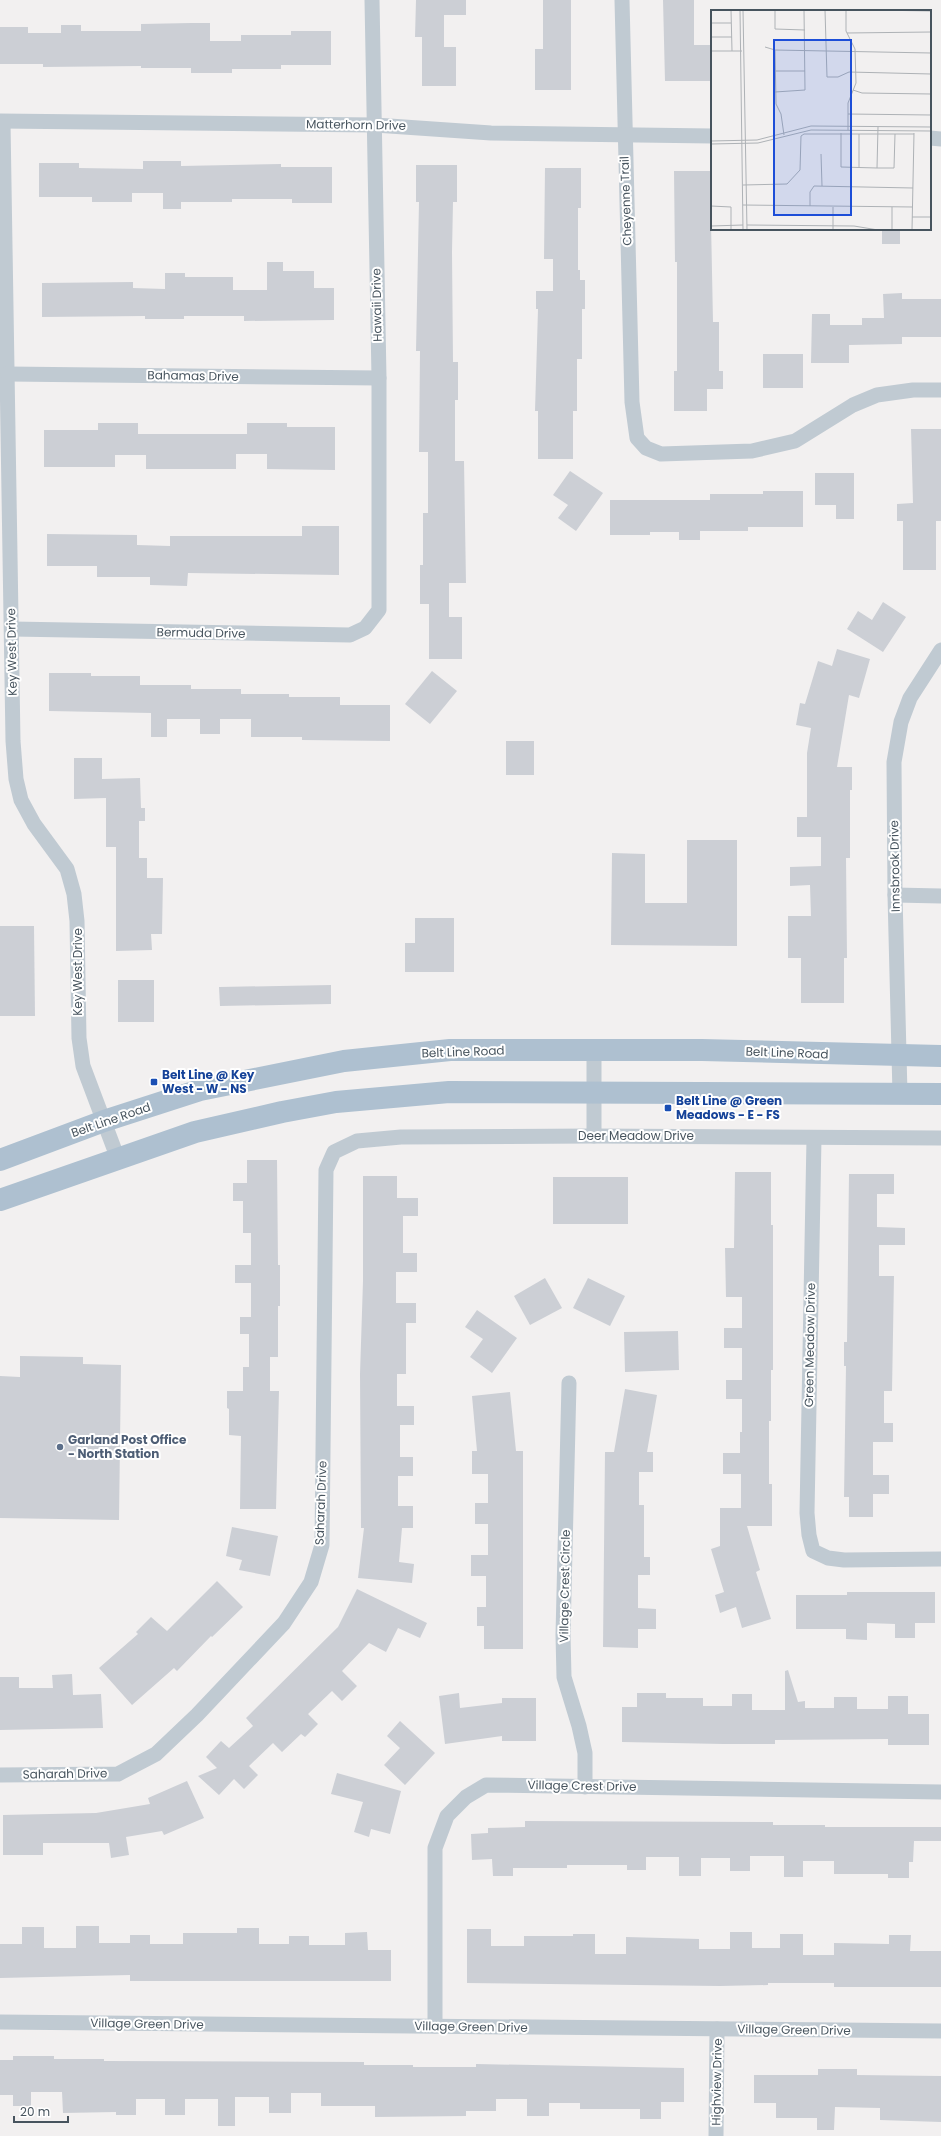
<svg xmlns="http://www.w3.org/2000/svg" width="941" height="2136" font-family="Poppins,sans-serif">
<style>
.building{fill:#cccfd5}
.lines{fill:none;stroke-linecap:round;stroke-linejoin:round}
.street{stroke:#c0cad2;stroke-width:15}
.primary{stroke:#aec0d0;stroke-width:22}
.transit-dot{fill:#1a4fb4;stroke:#fff;stroke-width:1.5}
.service-dot{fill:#5c6f8a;stroke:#fff;stroke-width:1.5}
.labels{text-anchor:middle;stroke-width:4;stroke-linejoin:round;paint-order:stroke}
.street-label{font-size:12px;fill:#47545e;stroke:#fff}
.transit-label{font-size:12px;font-weight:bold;fill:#164399;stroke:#fff;text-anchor:start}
.service-label{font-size:12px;font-weight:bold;fill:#4e5e75;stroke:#fff;text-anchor:start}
.inset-road{fill:none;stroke:#aeb2b6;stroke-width:1}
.view{fill:#1d4ed8;fill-opacity:0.15;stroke:#1d4ed8;stroke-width:2}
.inset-edge{fill:none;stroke:#47545e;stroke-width:2}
</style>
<rect width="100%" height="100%" fill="#f2f0f0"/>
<!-- building -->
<g class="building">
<path d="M416,0H466V15H444V47H456V86H422V37H415Z"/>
<path d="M543,0H571V90H535V49H543Z"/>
<path d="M663,0H694V45H712L710,81H665Z"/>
<path d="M191,23H210V41H241V35H291V31H331V65H281V69H232V73H191V68H141V66L43,67V64H0V27H28V33H61V25H81V31H141V24Z"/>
<path d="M143,161H181V166L281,164V167H332V203H292V199H232V202H181V209H163V193H132V202H92V197H39V163H79V168L143,169Z"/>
<path d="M416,165H457V202H453L452,252L453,362H458V400H455V461H464L466,583H449V617H462V659H429V604H420V565H423V513H428V452H419L420,351H416L419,202H416Z"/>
<path d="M545,168H581V208H578V270H580V280H585V309H582V359H577V411H573V459H538V411H535L538,309H536V291H553V259H544Z"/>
<path d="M674,171H710L713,322H719V371H723V389H707V411H674V371H677V262H675Z"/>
<rect x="882" y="229" width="18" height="15"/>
<path d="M267,262H283V271H314V288H334V320L244,321V316H184V319H145V316L42,317V283L133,282V288L165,289V273H185V277H233V290H267Z"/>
<path d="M902,293V299H941V337H902V344L849,345V363H811L812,314H830V325H862V318H884L883,294Z"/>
<rect x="763" y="354" width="40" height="34"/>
<path d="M98,423H138V434H247V423H287V427H335V470L267,469V454H236V469H146V455H115V467H44V430H98Z"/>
<path d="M911,429H941V521H936V570H903V521H897V504L913,503Z"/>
<path d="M570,471L603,493L576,531L558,518L568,505L553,495Z"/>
<path d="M815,473H854V519H836V505H815Z"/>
<path d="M763,491H803V527H748V531H700V540H679V532H650V535H610V500H710V494H763Z"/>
<path d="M302,526H339V575L188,573L187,586L150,585V577H97V566H47V534L137,535V545L170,546V536H302Z"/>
<path d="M883,602L906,617L883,652L847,629L858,611L872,620Z"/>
<path d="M837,649L870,659L859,698L849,695L837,767H852V790H850V858H846L847,958H844V1003H801V958H788V916H811L810,885L790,886V867L821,866V837H797V817H807V753L811,728L796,725L800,703L805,704L818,661L832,666Z"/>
<path d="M432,671L457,691L430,724L405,704Z"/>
<path d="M49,673H91V676H140V685H191V689H241V694H289V697H340V705H390V741L302,740V737H251V719H220V734H200V719H167V737H151V713L49,711Z"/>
<rect x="506" y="741" width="28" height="34"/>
<path d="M74,758H102V779L140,778L141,808H145V821H139V858H147V878H163L162,934H151L152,950L116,951V847H106V798L74,799Z"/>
<path d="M687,840H737V946L611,945L612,853L645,854V903H687Z"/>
<path d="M415,918H454V972H405V943H415Z"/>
<path d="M0,926H34L35,1016H0Z"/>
<rect x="118" y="980" width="36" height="42"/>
<path d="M331,985V1004L220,1006L219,987Z"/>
<path d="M247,1160H277L278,1265H280V1306H278V1357H270V1391H279L276,1509H240L241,1436L229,1435V1409L227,1408V1391H243V1367H249V1334H240V1317H251V1283H235V1265H251V1233H243V1201H233V1183H247Z"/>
<path d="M735,1172H771V1225H773V1370H771V1421H769V1484H772V1526H747L760,1570L756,1572L771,1619L742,1628L736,1607L720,1613L715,1595L724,1592L711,1549L720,1546V1508H741V1474H723V1453H740V1432H742V1399H726V1380H742V1348H724V1328H742V1297H726L725,1248H734Z"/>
<path d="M849,1174H894V1194H877V1227L905,1228V1245H879V1276H894L892,1391H884V1423H893V1442H873V1475H889V1494H873V1517H849V1497H844L846,1366H844V1342H847Z"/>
<path d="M363,1176H397V1198H418V1216H403V1253H417V1272H396V1303H416V1323H406V1374H397V1406H414V1425H400V1457H413V1476H398V1506H413V1528H402L399,1562L414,1564L412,1583L358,1578L364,1528H361L360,1374L363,1281Z"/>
<rect x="553" y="1177" width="75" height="47"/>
<path d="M545,1278L562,1308L530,1325L514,1296Z"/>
<path d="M588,1278L625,1296L610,1326L573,1308Z"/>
<path d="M477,1310L517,1338L492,1373L470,1357L483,1339L465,1327Z"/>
<path d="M678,1331L679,1370L625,1372L624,1332Z"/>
<path d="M20,1356L83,1357V1364L121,1365L119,1520L0,1518V1376L20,1377Z"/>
<path d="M625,1389L657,1395L647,1452H653V1472H639V1505H644V1557H650V1575H638V1608L656,1609V1629H638V1648L603,1647L605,1452H614Z"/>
<path d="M510,1392L516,1451H523V1649H484V1626H477V1607H486V1576H471V1555H488V1524H475V1503H488V1474H472V1451H477L472,1396Z"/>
<path d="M232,1527L278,1536L270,1576L239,1570L242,1560L226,1556Z"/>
<path d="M217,1581L243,1607L212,1637L211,1636L177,1671L174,1668L132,1705L99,1668L138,1634L136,1632L151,1617L167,1631Z"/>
<path d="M357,1589L427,1623L420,1638L398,1628L386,1652L369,1643L342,1671L357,1686L342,1701L332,1691L308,1714L318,1724L305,1737L301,1734L282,1752L273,1743L249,1766L258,1775L244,1789L234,1779L219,1795L198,1776L217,1768L206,1757L221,1741L229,1748L253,1726L246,1718L338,1627Z"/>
<path d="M847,1592H935V1623H915V1638H895V1624L867,1623V1640L846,1639V1629H796V1595H847Z"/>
<path d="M788,1670L798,1702L805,1701V1708H834V1697H857V1709H888V1696H908V1714H929V1745H888V1739L775,1740V1744H723L622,1742V1707H637V1693H666V1698H703V1706H732V1694H752V1710H785V1671Z"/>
<path d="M72,1674L73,1695L101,1694L103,1728L0,1730V1677H19V1688H53L52,1675Z"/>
<path d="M459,1693L460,1708L502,1703V1698H536V1741H502V1736L445,1744L439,1696Z"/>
<path d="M400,1721L435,1753L405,1785L384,1765L400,1748L387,1736Z"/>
<path d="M337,1773L401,1791L390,1834L371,1829L369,1837L354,1832L363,1802L331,1794Z"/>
<path d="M187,1781L204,1818L164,1835L162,1831L126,1837L129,1855L111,1858L109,1843H43V1855H3V1815L96,1813L150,1804L148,1798Z"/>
<path d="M525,1821L773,1822V1825H825V1827H941V1841H914L913,1862H909V1878H888V1874H834V1861H803V1877H784V1856H750V1871H730V1858H701V1876H679V1857H646V1870H627V1865H567V1868H513V1876H493L492,1859L472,1860L471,1834L488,1833V1828L525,1827Z"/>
<path d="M76,1926H99V1943H130V1935H150V1944H183V1933H237V1928H259V1944H289V1936H309V1945H345V1933L367,1932L368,1950H391V1981H130V1975L0,1978V1944H22V1927H44V1948H76Z"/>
<path d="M467,1929H491V1946H524V1936H573V1934H595V1954H626V1937L699,1939V1949H730V1932H752V1948H780V1934H803V1955H834V1943L889,1944V1935H911L910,1951H941V1987H834V1983H768V1985L720,1986L467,1983Z"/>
<path d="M13,2056H54V2059H104V2061L364,2062V2065H413V2067H476V2064L684,2068V2102H661V2119H640V2109H580V2103H549V2116H527V2099H496V2111H466V2116L375,2117V2106H321V2093H291V2113H269V2097H235V2126H218V2099H185V2115H165V2099H136V2115H116V2112L63,2113L62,2092H31V2106H13V2095H0V2060H13Z"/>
<path d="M818,2069H857V2075L941,2076V2122L880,2120V2108L835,2107L834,2130H817V2118H776V2103H754V2075H818Z"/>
</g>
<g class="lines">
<!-- street -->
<g class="street">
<path d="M622,0L632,402L637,438L646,448L661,454L752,451L795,441L853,405L877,395L913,390H941"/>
<path d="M0,121L375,125L491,133L712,136"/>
<path d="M3,122L13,741L16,779L21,800L34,824L67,869L74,894L77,921L79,1038L83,1066L118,1159"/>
<path d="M930,138L941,139"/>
<path d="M8,374L379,378"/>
<path d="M12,629L350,635L365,628L379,610V378L372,0"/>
<path d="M895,895L941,896"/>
<path d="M594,1050V1136"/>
<path d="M900,1094L895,895L894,762L901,722L910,698L941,650"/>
<path d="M814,1138L807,1513L809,1535L813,1551L828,1558L844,1560L941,1559"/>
<path d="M569,1383L563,1635L564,1677L579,1726L585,1753V1787"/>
<path d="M0,1775L118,1774L156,1754L197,1715L284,1623L311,1582L322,1545L326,1170L334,1152L357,1141L401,1137L594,1136L941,1138"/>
<path d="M0,2022L941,2031"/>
<path d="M435,2026V1848L447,1816L466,1797L486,1785L941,1792"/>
<path d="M716,2136L717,2029"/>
</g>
<!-- primary -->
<g class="primary">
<path d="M0,1160L104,1121L200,1090L344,1061L450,1050H702L941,1056"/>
<path d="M0,1200L195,1132L282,1112L336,1102L449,1092L941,1094"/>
</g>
</g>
<!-- markers -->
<g class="transit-dot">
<rect x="150" y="1078" width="8" height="8" rx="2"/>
<rect x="664" y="1104" width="8" height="8" rx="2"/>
</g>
<circle class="service-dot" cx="60" cy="1447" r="4"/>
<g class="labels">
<!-- street labels -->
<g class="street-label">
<text transform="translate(356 125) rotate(1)" y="4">Matterhorn Drive</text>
<text transform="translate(626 201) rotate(-92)" y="4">Cheyenne Trail</text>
<text transform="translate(377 305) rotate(-91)" y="4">Hawaii Drive</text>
<text transform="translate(193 376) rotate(1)" y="4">Bahamas Drive</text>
<text transform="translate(201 633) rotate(1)" y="4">Bermuda Drive</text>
<text transform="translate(12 652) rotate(-91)" y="4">Key West Drive</text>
<text transform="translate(895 866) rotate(-91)" y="4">Innsbrook Drive</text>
<text transform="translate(78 972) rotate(-90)" y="4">Key West Drive</text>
<text transform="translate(463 1052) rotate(-2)" y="4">Belt Line Road</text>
<text transform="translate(787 1053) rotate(2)" y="4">Belt Line Road</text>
<text transform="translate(111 1120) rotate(-19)" y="4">Belt Line Road</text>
<text x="636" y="1140">Deer Meadow Drive</text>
<text transform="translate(810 1345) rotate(-89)" y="4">Green Meadow Drive</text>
<text transform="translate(321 1503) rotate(-88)" y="4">Saharah Drive</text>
<text transform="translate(565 1586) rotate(-89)" y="4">Village Crest Circle</text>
<text transform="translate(65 1774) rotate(-1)" y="4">Saharah Drive</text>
<text transform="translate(582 1786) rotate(1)" y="4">Village Crest Drive</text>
<text transform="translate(147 2024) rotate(1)" y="4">Village Green Drive</text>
<text transform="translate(471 2027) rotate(1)" y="4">Village Green Drive</text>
<text transform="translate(794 2030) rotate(1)" y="4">Village Green Drive</text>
<text transform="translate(717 2082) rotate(-89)" y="4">Highview Drive</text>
</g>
<!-- transit labels -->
<g class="transit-label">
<text x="162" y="1079">Belt Line @ Key<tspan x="162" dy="14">West - W - NS</tspan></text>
<text x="676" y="1105">Belt Line @ Green<tspan x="676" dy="14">Meadows - E - FS</tspan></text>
</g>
<!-- service labels -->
<g class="service-label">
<text x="68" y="1444">Garland Post Office<tspan x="68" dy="14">- North Station</tspan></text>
</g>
</g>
<!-- overview -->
<g transform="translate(711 10)">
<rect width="220" height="220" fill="#f2f0f0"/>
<path class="inset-road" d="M20,0L21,41M29,0L32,220M32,0L36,220M64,0V19L94,20M114,0L116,67H127L138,62L220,64M135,0V21L144,39L145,73L137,93V120M164,0L220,1M0,13H20M136,23L220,22M0,27H21M54,37L64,40L220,43M64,40L65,94L70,104L73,125M0,41H31M64,61H94M142,80L151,83L220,84M64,82L94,80L93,0M137,104L220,105M130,123V157L166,158H183L184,124M0,131L46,130L100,116L220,117M0,134L47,133L100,120L220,121M110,144L111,176M148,158V124M166,158L167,117M32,175L76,174L89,160L90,126L93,124H203M32,195L202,197M0,196L20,197V220M99,196V182L103,176L202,178M201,207H220M36,215L143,216L167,220M0,216L32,215M122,220V197M181,220V197M201,220L203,123"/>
<path class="view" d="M63,30H140V205H63Z"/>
<rect width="220" height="220" class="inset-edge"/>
</g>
<!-- scale -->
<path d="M14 2116v6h54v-6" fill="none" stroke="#47545e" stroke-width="2"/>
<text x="20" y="2116" font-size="12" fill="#47545e" stroke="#ffffff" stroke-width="3" paint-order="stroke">20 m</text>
</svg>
